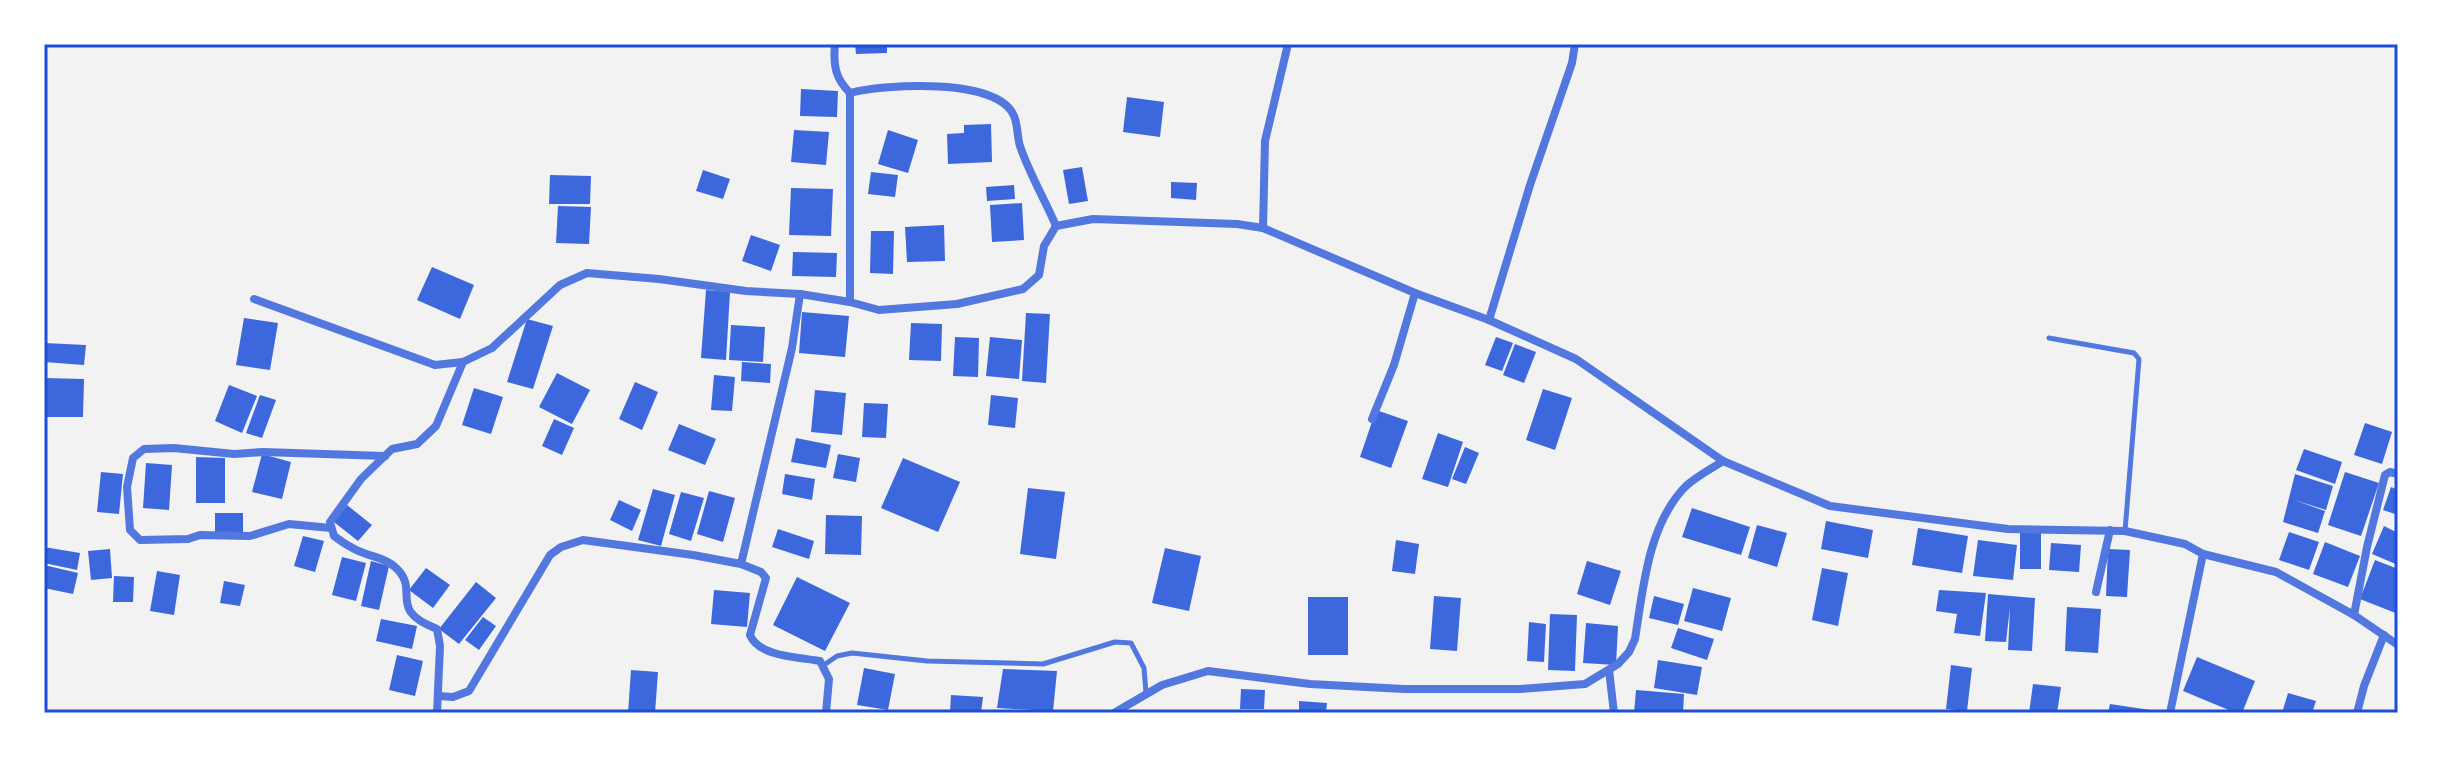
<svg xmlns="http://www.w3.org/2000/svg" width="2442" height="757" font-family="'DejaVu Sans',sans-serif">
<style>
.building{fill:#3d67dc}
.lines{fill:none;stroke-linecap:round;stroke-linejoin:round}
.service{stroke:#5277de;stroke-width:5}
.minor{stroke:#5277de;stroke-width:8}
.neatline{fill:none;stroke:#1d4ed8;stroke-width:3}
</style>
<rect width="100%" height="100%" fill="#f2f2f2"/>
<!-- building -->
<g class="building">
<path d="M855,44H887V53L856,54Z"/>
<path d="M801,89L838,91L837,117L800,116Z"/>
<path d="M1127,97L1164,102L1160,137L1123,132Z"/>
<path d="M991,124L992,162L948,164L947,134L964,133V125Z"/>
<path d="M794,130L829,132L826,165L791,162Z"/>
<path d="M888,130L918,140L908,173L878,164Z"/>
<path d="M1082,167L1088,201L1069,204L1063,170Z"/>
<path d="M703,170L730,179L723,199L696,191Z"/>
<path d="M871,172L898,175L895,197L868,194Z"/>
<path d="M550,175L591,176L590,204H549Z"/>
<path d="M1171,182L1197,183L1196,200L1171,198Z"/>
<path d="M1014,185L1015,199L987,201L986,187Z"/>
<path d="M791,188L833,189L831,236L789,235Z"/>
<path d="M1022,203L1024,240L992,242L990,205Z"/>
<path d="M558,206L591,207L589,244L556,243Z"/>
<path d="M944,225L945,261L907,262L905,227Z"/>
<path d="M871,231H894L893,274L870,273Z"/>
<path d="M751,235L780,245L771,271L742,261Z"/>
<path d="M793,252L837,253L836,277L792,276Z"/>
<path d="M432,267L474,285L460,319L417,300Z"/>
<path d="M706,290L730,292L726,360L701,358Z"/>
<path d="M802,312L849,316L845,357L799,353Z"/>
<path d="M1026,313L1050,314L1046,383L1022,381Z"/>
<path d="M244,318L278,323L270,370L236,365Z"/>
<path d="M527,319L553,326L533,389L507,382Z"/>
<path d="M911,323L942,324L941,361L909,360Z"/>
<path d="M731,325L765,327L763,362L729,360Z"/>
<path d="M955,337L979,338L978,377L953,376Z"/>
<path d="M990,337L1022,340L1019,379L986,376Z"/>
<path d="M1496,337L1513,343L1502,371L1485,365Z"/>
<path d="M44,343L86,345L84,365L44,362Z"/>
<path d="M1515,344L1536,352L1524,383L1503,375Z"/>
<path d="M742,362L771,364L770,383L741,381Z"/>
<path d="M557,373L590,390L572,424L539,407Z"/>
<path d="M714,375L735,377L732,411L711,410Z"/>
<path d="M44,378L84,379L83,417H44Z"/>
<path d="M635,382L658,392L642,430L619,419Z"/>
<path d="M229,385L257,396L242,433L215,421Z"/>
<path d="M474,388L503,397L491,434L462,425Z"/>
<path d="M1543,389L1572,398L1555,450L1526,440Z"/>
<path d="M815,390L846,393L842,435L811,432Z"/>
<path d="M260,395L276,400L262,438L246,433Z"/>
<path d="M991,395L1018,398L1015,428L988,425Z"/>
<path d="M864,403L888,404L886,438L862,437Z"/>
<path d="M1376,410L1408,421L1391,468L1360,457Z"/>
<path d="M554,419L574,428L562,455L542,446Z"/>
<path d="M2365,423L2392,432L2382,464L2354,455Z"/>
<path d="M679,424L716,439L705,465L668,450Z"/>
<path d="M1438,433L1463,442L1448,487L1422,479Z"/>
<path d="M796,438L831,445L826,468L791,462Z"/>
<path d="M1465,447L1479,453L1466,484L1452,479Z"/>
<path d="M2304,449L2342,462L2335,484L2296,470Z"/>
<path d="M262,454L291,462L282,499L252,492Z"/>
<path d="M838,454L860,458L856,482L833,478Z"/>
<path d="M196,457L225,458V503H196Z"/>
<path d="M903,458L960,482L938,532L881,508Z"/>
<path d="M146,463L172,465L169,510L143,508Z"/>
<path d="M101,472L123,474L119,514L97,512Z"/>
<path d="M2345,472L2379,483L2361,536L2328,525Z"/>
<path d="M785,474L815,479L812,500L782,494Z"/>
<path d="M2295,474L2333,486L2326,510L2294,500L2325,511L2318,533L2283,522Z"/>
<path d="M2391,487L2398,490V515L2383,510Z"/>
<path d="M1028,488L1065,492L1056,559L1020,554Z"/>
<path d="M653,489L675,495L661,546L638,540Z"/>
<path d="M709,491L735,498L723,542L697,534Z"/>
<path d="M681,492L704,498L691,541L669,534Z"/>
<path d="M619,500L641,510L632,531L610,520Z"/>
<path d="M347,505L372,525L358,541L334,522Z"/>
<path d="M1692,508L1750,527L1741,555L1682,537Z"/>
<rect x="215" y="513" width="28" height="19"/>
<path d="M826,515L862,516L861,555L825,554Z"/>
<path d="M1826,521L1873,530L1868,558L1821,549Z"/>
<path d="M1757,525L1787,533L1777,567L1748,558Z"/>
<path d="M2384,526L2398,533V565L2372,554Z"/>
<path d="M1918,528L1968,536L1962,573L1912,565Z"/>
<path d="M778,529L814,541L809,559L772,547Z"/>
<path d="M2020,532L2041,533V569H2020Z"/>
<path d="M2289,532L2319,542L2309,570L2279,560Z"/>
<path d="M303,536L324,541L315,572L294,566Z"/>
<path d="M1396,540L1419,544L1415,574L1392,571Z"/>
<path d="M1978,540L2017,545L2013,580L1973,576Z"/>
<path d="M2325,542L2360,556L2348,587L2313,574Z"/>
<path d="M2051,543L2081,545L2079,572L2049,570Z"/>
<path d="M44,547L80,553L77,570L44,563Z"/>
<path d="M1165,548L1201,556L1189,611L1152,603Z"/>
<path d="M110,549L112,578L91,580L88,551Z"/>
<path d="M2108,549L2130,550L2127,597L2106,596Z"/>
<path d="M342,557L366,563L356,601L332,595Z"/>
<path d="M2375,560L2398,569V614L2360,599Z"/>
<path d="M371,561L389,566L379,610L361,606Z"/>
<path d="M1587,561L1621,571L1610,605L1577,594Z"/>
<path d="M44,565L78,573L73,594L44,588Z"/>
<path d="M426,568L450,585L433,608L409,590Z"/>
<path d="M1822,568L1848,573L1838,626L1812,620Z"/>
<path d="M157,571L180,575L174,615L150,611Z"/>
<path d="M114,576L134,577L133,602H113Z"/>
<path d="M797,577L850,603L825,651L773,625Z"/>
<path d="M224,581L245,585L240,606L220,603Z"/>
<path d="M476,582L496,598L459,644L439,629Z"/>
<path d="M1693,588L1731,598L1722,631L1684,621Z"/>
<path d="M714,590L750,593L747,627L711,624Z"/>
<path d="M1939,590L1986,593L1980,636L1954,633L1957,614L1936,611Z"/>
<path d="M1988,594L2035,598L2032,651L2008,650L2010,607L2006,642L1985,641Z"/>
<path d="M1434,596L1461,598L1457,651L1430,649Z"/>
<path d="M1654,596L1684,604L1678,625L1649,618Z"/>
<rect x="1308" y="597" width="40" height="58"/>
<path d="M2067,607L2101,609L2098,653L2065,651Z"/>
<path d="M1550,614L1577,615L1575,671L1548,670Z"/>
<path d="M483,617L496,626L479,650L465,640Z"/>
<path d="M381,619L417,626L412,649L376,641Z"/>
<path d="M1529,622L1546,624L1544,662L1527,661Z"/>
<path d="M1586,623L1618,626L1616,665L1583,663Z"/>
<path d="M1678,628L1714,639L1707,660L1671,648Z"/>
<path d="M397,655L423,661L415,696L389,690Z"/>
<path d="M2197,657L2255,681L2242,713H2236L2183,691Z"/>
<path d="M1658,660L1702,667L1697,695L1654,688Z"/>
<path d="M1951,665L1972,668L1967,711L1946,709Z"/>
<path d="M864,668L895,674L888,710L857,705Z"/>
<path d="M1003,669L1057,671L1053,711L997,708Z"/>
<path d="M631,670L658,672L655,713H628Z"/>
<path d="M2033,684L2061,687L2057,713H2029Z"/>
<path d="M1241,689L1265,690L1264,709H1240Z"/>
<path d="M1636,690L1684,694L1683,713H1634Z"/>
<path d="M2288,693L2316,701L2312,713H2282Z"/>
<path d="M951,695L983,697L981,713H950Z"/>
<path d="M1299,701L1327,703L1326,713H1299Z"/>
<path d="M2110,704L2157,711L2156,713H2108Z"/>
</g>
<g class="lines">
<!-- service -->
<g class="service">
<path d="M2049,338L2134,353L2139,359L2125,531"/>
<path d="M824,665L837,656L852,653L927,661L1043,664L1115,642L1131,643L1144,668L1146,693"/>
</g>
<!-- minor -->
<g class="minor">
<path d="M835,44C833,65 835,78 850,93C885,84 998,77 1014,116C1018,125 1017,137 1020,146C1029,173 1045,200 1056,226L1093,219L1237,224L1263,228L1415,293L1489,320L1576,359L1723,461L1830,506L2008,529L2125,531L2185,544L2203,554L2276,572L2354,615L2398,645"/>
<path d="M1263,228L1265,141L1288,44"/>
<path d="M800,294L792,348L741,564L761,572L766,578L750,635C759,657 799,657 820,661L829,679L826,713"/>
<path d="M254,299L435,365L463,362L492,348L560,285L587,273L659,279L746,291L800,294L850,302L879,310L957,304L1023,289L1039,275L1044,246L1056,226"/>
<path d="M850,302V93"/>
<path d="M1489,320L1530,185L1572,63L1575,44"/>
<path d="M1372,419L1394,365L1415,293"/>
<path d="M331,528L289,524L250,536L200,535L188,539L140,540L130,530L127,487L133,458L144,449L174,448L234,454L263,452L385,456"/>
<path d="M2096,592L2110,530"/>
<path d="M2354,615L2367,547L2385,475L2390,472L2398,474"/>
<path d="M1609,670L1614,713"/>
<path d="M438,696L453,697L469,691L550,555L561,547L583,540L693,555L741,564"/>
<path d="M437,713L440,646L437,629C385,609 422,591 395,567C385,558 373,557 361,552C351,548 342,542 334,536L330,522L361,479L392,449L417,444L436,426L463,362"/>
<path d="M1114,713L1162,685L1208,671L1310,684L1404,689H1520L1585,684L1618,664L1629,652L1635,639C1643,589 1648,524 1686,486C1697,476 1711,469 1723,461"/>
<path d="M2170,713L2203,554"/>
<path d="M2357,713L2364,686L2384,635"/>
</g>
</g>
<!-- border -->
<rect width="2442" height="757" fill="none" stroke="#ffffff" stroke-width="92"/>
<rect x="46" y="46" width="2350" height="665" class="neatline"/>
</svg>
